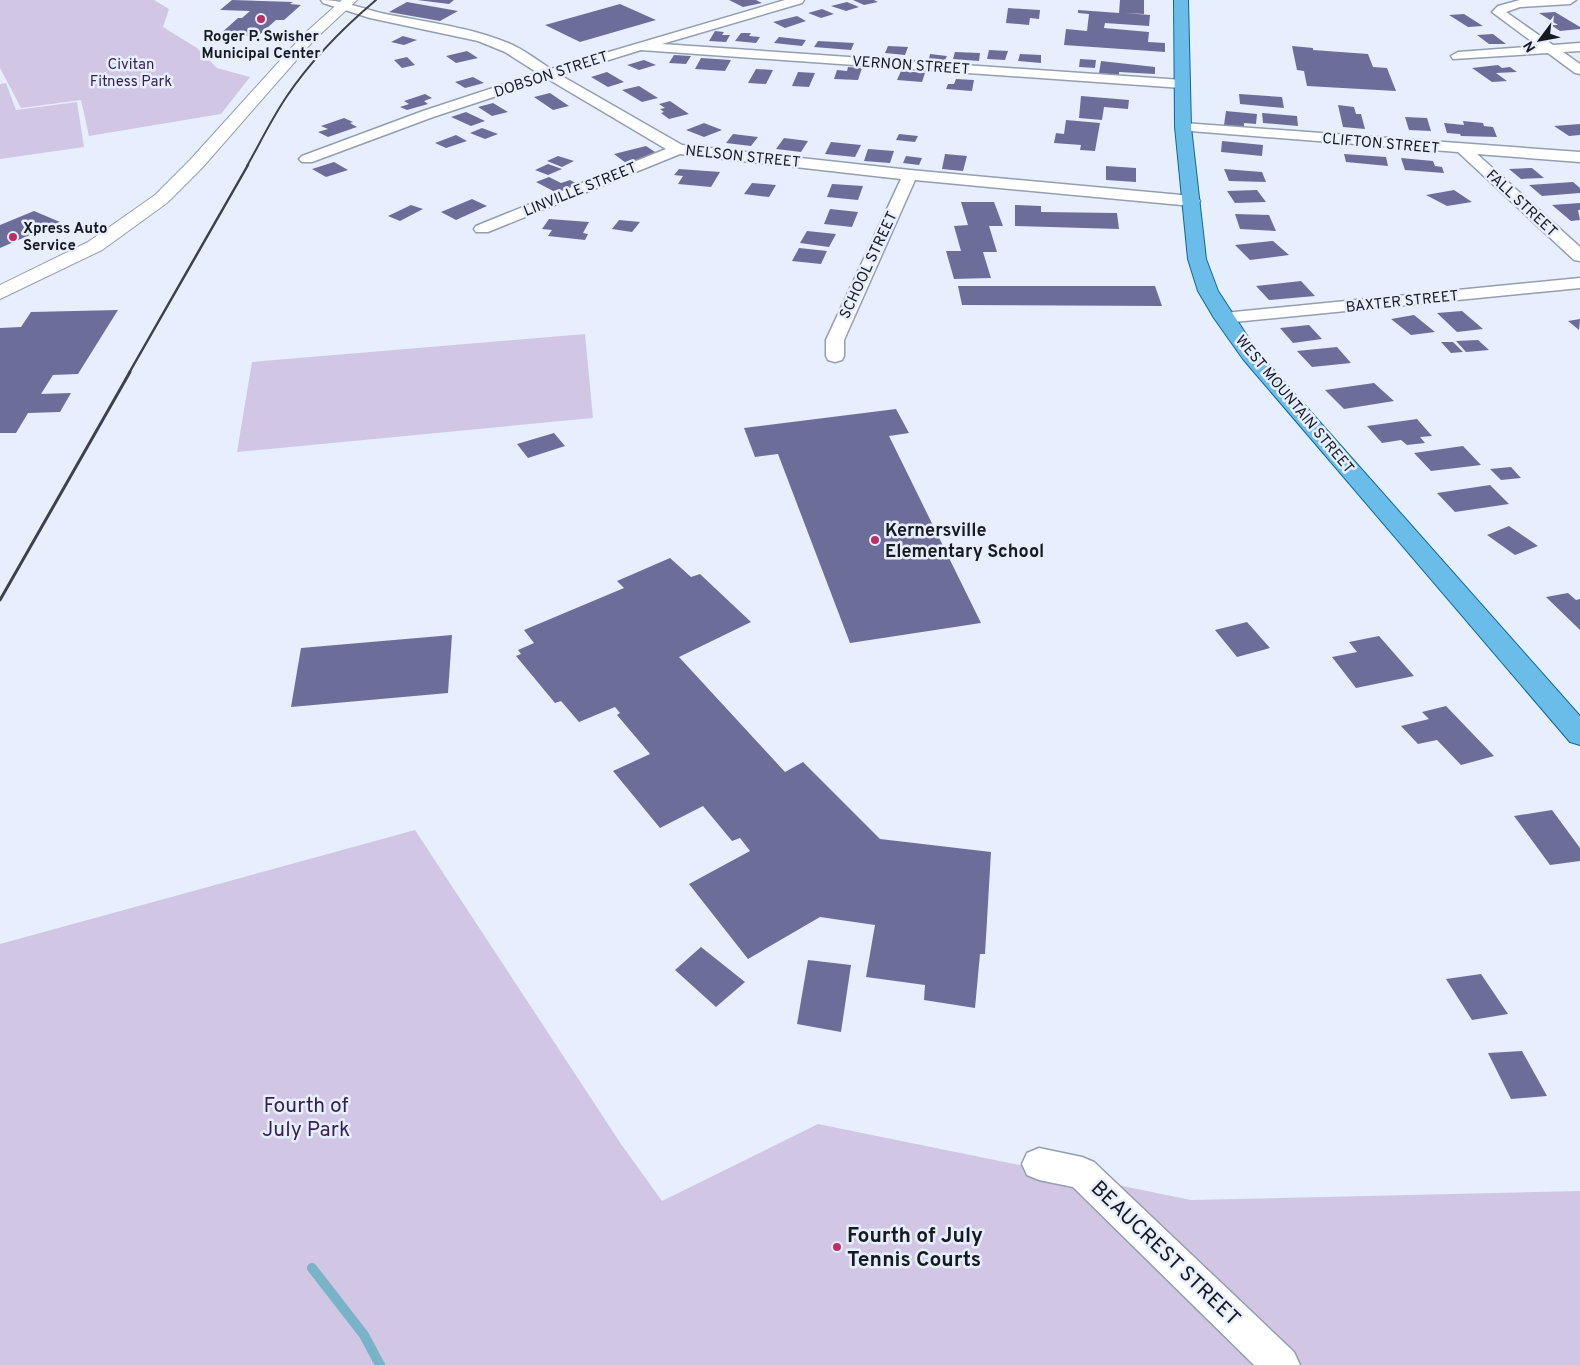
<svg xmlns="http://www.w3.org/2000/svg" width="1580" height="1365" font-family="Overpass,sans-serif">
<style>
.green{fill:#d1c7e4}
.lines{fill:none;stroke-linecap:round;stroke-linejoin:round}
.stream{stroke:#78b3c8;stroke-width:10}
.building{fill:#6c6e99}
.minor-casing{stroke:#949eaf;stroke-width:3}
.secondary-casing{stroke:#949eaf;stroke-width:2}
.primary-casing{stroke:#0e6899;stroke-width:2}
.minor{fill:#fff;fill-rule:evenodd}
.secondary{fill:#fff;fill-rule:evenodd}
.primary{fill:#6bbde9;fill-rule:evenodd}
.rail-far2{stroke:#3d4249;stroke-width:2}
.rail-far1{stroke:#3d4249;stroke-width:2.5}
.rail{stroke:#3d4249;stroke-width:3}
.poi-dot{fill:#ba2f67;stroke:#e7effe;stroke-width:2}
.labels{text-anchor:middle;stroke-width:5;stroke-linejoin:round;paint-order:stroke}
.far-poi-label{font-size:15px;font-weight:bold;fill:#171b21;stroke:#e7effe}
.far-park-label{font-size:15px;fill:#381e56;stroke:#e7effe}
.far-street-label{font-size:15px;fill:#171b21;stroke:#e7effe}
.poi-label{font-size:18px;font-weight:bold;fill:#171b21;stroke:#e7effe;text-anchor:start}
.near-park-label{font-size:21px;fill:#381e56;stroke:#e7effe}
.near-poi-label{font-size:21px;font-weight:bold;fill:#171b21;stroke:#e7effe;text-anchor:start}
.near-street-label{font-size:21px;fill:#171b21;stroke:#e7effe}
</style>
<rect width="100%" height="100%" fill="#e7effe"/>
<!-- green -->
<g class="green">
<path d="M0,0H154L169,9L163,27L197,48L217,68L250,77L221,114L89,136L81,100L21,108L0,68Z"/>
<path d="M6,83L16,110L77,102L84,147L0,159V84Z"/>
<path d="M585,334L593,418L237,452L252,362Z"/>
<path d="M415,830L621,1144L662,1201L818,1124L1191,1200L1580,1191V1365H0V944Z"/>
</g>
<g class="lines">
<!-- stream -->
<path class="stream" d="M312,1268L364,1335L380,1365"/>
</g>
<!-- building -->
<g class="building">
<path d="M232,0L293,2L290,4L301,5L284,20H276L258,36L219,35L238,18H242L250,11L220,10Z"/>
<path d="M417,0H454L449,4Z"/>
<path d="M729,0H756L762,3L743,7Z"/>
<path d="M853,0H874L878,2L864,5Z"/>
<path d="M1120,0H1144V14L1125,13L1150,15L1149,26L1105,23L1104,28L1149,32L1148,42L1165,43V52L1064,45L1066,29L1087,31L1089,14L1078,13V10L1119,13Z"/>
<path d="M407,2L458,11L440,21L389,12Z"/>
<path d="M847,2L859,7L846,11L831,6Z"/>
<path d="M620,4L656,20L580,42L545,25Z"/>
<path d="M1008,8L1040,10L1039,19L1030,18L1029,25L1006,23Z"/>
<path d="M822,9L834,14L821,18L808,13Z"/>
<path d="M1555,12L1580,27V29L1560,31L1551,25H1558L1539,13Z"/>
<path d="M1464,14L1483,26L1468,27L1449,15Z"/>
<path d="M797,16L806,21L785,28L773,22Z"/>
<path d="M715,31L724,32L722,35H730L726,42L709,41Z"/>
<path d="M741,33H751L749,36L760,37L756,43L735,41Z"/>
<path d="M1493,34L1506,44H1489L1477,35Z"/>
<path d="M403,36L417,40L404,45L391,42Z"/>
<path d="M779,37L806,40L802,46L774,43Z"/>
<path d="M818,41L854,43L851,50L814,47Z"/>
<path d="M888,46L908,47L905,55L885,53Z"/>
<path d="M1292,46L1313,48V50L1368,54L1373,67L1387,68L1396,91L1307,86L1304,71L1297,70Z"/>
<path d="M989,50L1008,51L1005,60L987,59Z"/>
<path d="M467,51L478,58L456,63L446,56Z"/>
<path d="M955,52L980,53L979,61L953,59Z"/>
<path d="M930,54L947,56L945,60L929,59Z"/>
<path d="M1020,54L1041,55V63L1018,61Z"/>
<path d="M674,55L691,56L686,64L669,63Z"/>
<path d="M407,57L415,65L402,68L394,60Z"/>
<path d="M701,58L731,60L725,71L695,69Z"/>
<path d="M1080,59L1096,60L1095,68L1079,67Z"/>
<path d="M644,60L656,65L639,70L627,65Z"/>
<path d="M1101,61L1155,67V74L1119,72V75L1099,73Z"/>
<path d="M1498,65L1502,68L1510,67L1517,72L1496,73L1507,81L1492,82L1472,68Z"/>
<path d="M848,67L862,68L858,80L834,79L837,70L847,71Z"/>
<path d="M756,69L773,70L766,84L748,83Z"/>
<path d="M901,71L925,73L922,82L897,80Z"/>
<path d="M607,72L624,82L608,87L591,77Z"/>
<path d="M798,72L815,73L809,87L792,86Z"/>
<path d="M473,77L484,83L465,88L455,82Z"/>
<path d="M956,79L974,80L972,91L946,89L948,84H954Z"/>
<path d="M639,86L658,98L642,102L622,90Z"/>
<path d="M550,93L569,106L553,110L534,97Z"/>
<path d="M425,94L432,98L424,101L428,104L407,110L400,107L409,104L404,101Z"/>
<path d="M1239,94L1282,97L1284,108L1240,104Z"/>
<path d="M1081,96L1129,100L1128,109L1104,107L1102,120L1079,118Z"/>
<path d="M670,101L689,114L669,119L661,113L664,112L660,109L665,108L659,104Z"/>
<path d="M493,103L508,112L492,116L478,107Z"/>
<path d="M1338,105L1354,107L1356,114H1361L1365,129L1343,127Z"/>
<path d="M1226,111L1257,114L1256,124L1244,123V127L1224,125Z"/>
<path d="M466,112L485,121L471,126L451,117Z"/>
<path d="M1262,113L1297,116L1298,126L1263,123Z"/>
<path d="M1405,117L1427,118L1431,131L1409,130Z"/>
<path d="M344,118L353,122L350,123L357,127L328,137L318,132L328,129L321,126Z"/>
<path d="M1066,120L1100,123L1095,151L1080,150L1081,145L1054,143L1056,133L1064,134Z"/>
<path d="M1463,121L1483,123L1484,126L1493,127L1497,137L1461,136L1460,134L1447,133L1444,123L1464,125Z"/>
<path d="M704,123L722,130L704,137L686,130Z"/>
<path d="M1580,124V135L1569,136L1554,126Z"/>
<path d="M482,128L498,134L485,139L470,133Z"/>
<path d="M733,134L758,137L751,146L726,143Z"/>
<path d="M899,134L918,136L915,142L896,140Z"/>
<path d="M456,135L467,141L446,148L435,143Z"/>
<path d="M784,138L808,141L801,152L776,149Z"/>
<path d="M1222,141L1263,145L1262,156L1221,152Z"/>
<path d="M831,142L861,145L855,157L825,154Z"/>
<path d="M646,146L658,154L626,163L614,154Z"/>
<path d="M868,149L894,151L890,163L864,161Z"/>
<path d="M945,154L967,156L963,171L942,169Z"/>
<path d="M1344,154L1386,157L1388,166L1346,162Z"/>
<path d="M558,156L574,161L562,167L547,161Z"/>
<path d="M906,156L922,158L919,165L903,163Z"/>
<path d="M1401,158L1433,161L1435,166L1442,167L1444,173L1405,170Z"/>
<path d="M334,162L348,170L326,177L312,169Z"/>
<path d="M548,164L562,169L548,175L535,170Z"/>
<path d="M1106,166L1136,168V182L1106,180Z"/>
<path d="M1532,168L1544,178L1521,179L1509,169Z"/>
<path d="M679,169L720,172L711,187L678,184L683,176L674,175Z"/>
<path d="M1224,169L1262,172L1266,182L1229,181Z"/>
<path d="M549,177L561,183L570,180L579,185L557,193L536,182Z"/>
<path d="M1573,182L1580,188V193L1542,196L1529,185Z"/>
<path d="M752,183L776,185L769,197L744,194Z"/>
<path d="M832,184L863,186L858,200L827,197Z"/>
<path d="M1257,190L1266,202L1235,203L1227,191Z"/>
<path d="M1454,190L1472,202L1447,206L1426,195Z"/>
<path d="M472,199L487,206L456,220L441,212Z"/>
<path d="M961,202H994L1003,226H989L997,252H983L991,278L954,279L946,251H961L954,226L968,225Z"/>
<path d="M1580,203V210H1578L1580,220L1571,221L1552,205Z"/>
<path d="M411,205L423,209L400,221L388,216Z"/>
<path d="M1015,205L1041,206V212L1117,213L1119,229L1015,226Z"/>
<path d="M830,209L858,212L852,227L824,224Z"/>
<path d="M34,211L60,222L0,248V225Z"/>
<path d="M1235,214L1269,215L1276,231L1240,229Z"/>
<path d="M549,219L589,222L583,233L588,234L585,240L548,236L552,230L542,229Z"/>
<path d="M619,220L640,222L632,232L612,229Z"/>
<path d="M807,231L836,234L829,247L800,243Z"/>
<path d="M1273,241L1289,255L1250,260L1235,245Z"/>
<path d="M799,248L827,251L821,264L792,261Z"/>
<path d="M1301,281L1315,296L1269,300L1256,286Z"/>
<path d="M958,286H1155L1162,306L962,305Z"/>
<path d="M118,310L78,374L53,375L41,394L71,393L60,412L28,413L16,433H0V328L21,327L31,312Z"/>
<path d="M1462,311L1483,329L1457,332L1437,313Z"/>
<path d="M1414,315L1435,332L1411,335L1391,319Z"/>
<path d="M1580,319L1579,330L1568,321Z"/>
<path d="M1309,325L1322,339L1293,343L1280,328Z"/>
<path d="M1478,340L1489,350L1466,352L1456,341Z"/>
<path d="M1441,342H1453L1463,352L1451,353Z"/>
<path d="M1337,347L1351,363L1312,367L1297,351Z"/>
<path d="M1374,383L1394,401L1344,409L1325,390Z"/>
<path d="M896,409L909,433L889,436L981,623L850,643L778,454L755,457L744,428Z"/>
<path d="M1417,419L1432,436L1420,437L1425,443L1407,445L1401,440L1382,443L1367,426Z"/>
<path d="M554,433L565,446L528,458L517,444Z"/>
<path d="M1463,446L1481,465L1431,471L1414,453Z"/>
<path d="M1511,467L1521,478L1501,480L1490,469Z"/>
<path d="M1490,485L1509,504L1455,512L1437,493Z"/>
<path d="M1509,526L1538,546L1515,555L1487,535Z"/>
<path d="M670,558L691,577L700,574L751,622L679,657L785,772L803,762L880,839L991,852L985,954H980L975,1008L924,1000L925,985L866,977L875,925L820,917L748,959L689,884L750,851L740,838L732,841L703,806L660,828L613,771L650,754L617,715L620,713L615,707L579,722L561,701L555,703L516,656L521,654L518,650L534,643L524,630L624,588L617,581Z"/>
<path d="M1568,593L1576,600L1580,599V630L1546,597Z"/>
<path d="M1247,622L1270,648L1237,657L1215,630Z"/>
<path d="M452,635L448,693L291,707L301,648Z"/>
<path d="M1379,636L1414,676L1356,688L1332,657L1357,652L1349,642Z"/>
<path d="M1446,706L1494,756L1461,765L1437,740L1418,744L1401,726L1429,719L1422,712Z"/>
<path d="M1552,810L1580,848V861L1550,865L1514,816Z"/>
<path d="M701,947L745,982L716,1007L675,970Z"/>
<path d="M808,960L851,965L841,1032L797,1024Z"/>
<path d="M1481,974L1508,1014L1472,1020L1446,979Z"/>
<path d="M1522,1051L1547,1096L1511,1099L1488,1053Z"/>
</g>
<g class="lines">
<!-- minor casing -->
<g class="minor-casing">
<g id="minor">
<path d="M321,0C342,0 360,8 381,13C423,22 467,26 508,43C523,49 537,60 551,69L785,0H804L802,3L662,44L1182,80L1189,84L1187,87L1182,88L641,50L560,75L682,145L910,170L1192,196L1198,198L1200,201L1198,204L1192,206L915,180L844,340V356L842,360L835,362L828,360L826,356V340L901,179L680,154L488,232H476L474,229L476,226L666,149L548,79L433,117L312,162H302L299,159L302,156L423,111L538,73L505,52L478,41L370,18L323,3Z"/>
<path d="M1520,0H1576L1570,4L1520,7L1506,12L1553,45L1580,43V51L1563,52L1580,64V74L1575,73L1548,53L1453,59L1451,56L1458,52L1538,46L1492,12L1498,6Z"/>
<path d="M1183,123L1580,152V162L1477,154L1580,247V261L1574,260L1458,152L1178,130L1176,127L1178,124Z"/>
<path d="M1580,278V288L1224,323L1218,322L1215,318L1218,314L1224,313Z"/>
<path d="M1039,1148L1082,1157L1094,1162L1294,1352L1300,1365H1254L1073,1187L1039,1180L1027,1175L1022,1164L1027,1153Z"/>
</g>
</g>
<!-- secondary casing -->
<g class="secondary-casing">
<path id="secondary" d="M342,0H357L314,40L202,168L167,203L102,250L0,299V285L88,242L155,195L190,160L304,34Z"/>
</g>
<!-- primary casing -->
<g class="primary-casing">
<path id="primary" d="M1174,0H1188L1191,127L1206,259L1218,291L1257,351L1580,716V745L1570,742L1243,359L1214,318L1198,291L1188,259L1175,127Z"/>
</g>
<!-- minor -->
<use href="#minor" class="minor"/>
<!-- secondary -->
<use href="#secondary" class="secondary"/>
<!-- primary -->
<use href="#primary" class="primary"/>
<!-- rail-far2 -->
<path class="rail-far2" d="M247,166C260,143 272,118 287,96C312,59 343,28 376,0"/>
<!-- rail-far1 -->
<path class="rail-far1" d="M129,373L248,165"/>
<!-- rail -->
<path class="rail" d="M0,600L130,372"/>
</g>
<!-- markers -->
<g class="poi-dot">
<circle cx="261" cy="19" r="5"/>
<circle cx="13" cy="237" r="5"/>
<circle cx="875" cy="540" r="5"/>
<circle cx="837" cy="1247" r="5"/>
</g>
<g class="labels">
<!-- far-poi labels -->
<g class="far-poi-label">
<text x="261" y="41">Roger P. Swisher<tspan x="261" dy="17">Municipal Center</tspan></text>
<text x="23" y="233" text-anchor="start">Xpress Auto<tspan x="23" dy="17">Service</tspan></text>
</g>
<!-- far-park labels -->
<g class="far-park-label">
<text x="131" y="69">Civitan<tspan x="131" dy="17">Fitness Park</tspan></text>
</g>
<!-- far-street labels -->
<g class="far-street-label">
<text transform="translate(911 65) rotate(4)" y="5">VERNON STREET</text>
<text transform="translate(551 74) rotate(-18)" y="5">DOBSON STREET</text>
<text transform="translate(1381 143) rotate(5)" y="5">CLIFTON STREET</text>
<text transform="translate(743 156) rotate(6)" y="5">NELSON STREET</text>
<text transform="translate(580 189) rotate(-22)" y="5">LINVILLE STREET</text>
<text transform="translate(1522 203) rotate(43)" y="5">FALL STREET</text>
<text transform="translate(868 265) rotate(-65)" y="5">SCHOOL STREET</text>
<text transform="translate(1402 301) rotate(-6)" y="5">BAXTER STREET</text>
<text transform="translate(1295 404) rotate(50)" y="5">WEST MOUNTAIN STREET</text>
</g>
<!-- poi labels -->
<g class="poi-label">
<text x="885" y="536">Kernersville<tspan x="885" dy="21">Elementary School</tspan></text>
</g>
<!-- near-park labels -->
<g class="near-park-label">
<text x="306" y="1112">Fourth of<tspan x="306" dy="24">July Park</tspan></text>
</g>
<!-- near-poi labels -->
<g class="near-poi-label">
<text x="847" y="1242">Fourth of July<tspan x="847" dy="24">Tennis Courts</tspan></text>
</g>
<!-- near-street labels -->
<g class="near-street-label">
<text transform="translate(1166 1253) rotate(44)" y="7">BEAUCREST STREET</text>
</g>
</g>
<!-- north arrow -->
<g transform="translate(1540 40) rotate(238)" stroke="#e7effe" stroke-width="4" paint-order="stroke">
<path d="M0-4L9 19L0 12L-9 19Z" fill="#171b21"/>
<text y="-8" font-size="14" font-weight="bold" text-anchor="middle" fill="#171b21">N</text>
</g>
</svg>
